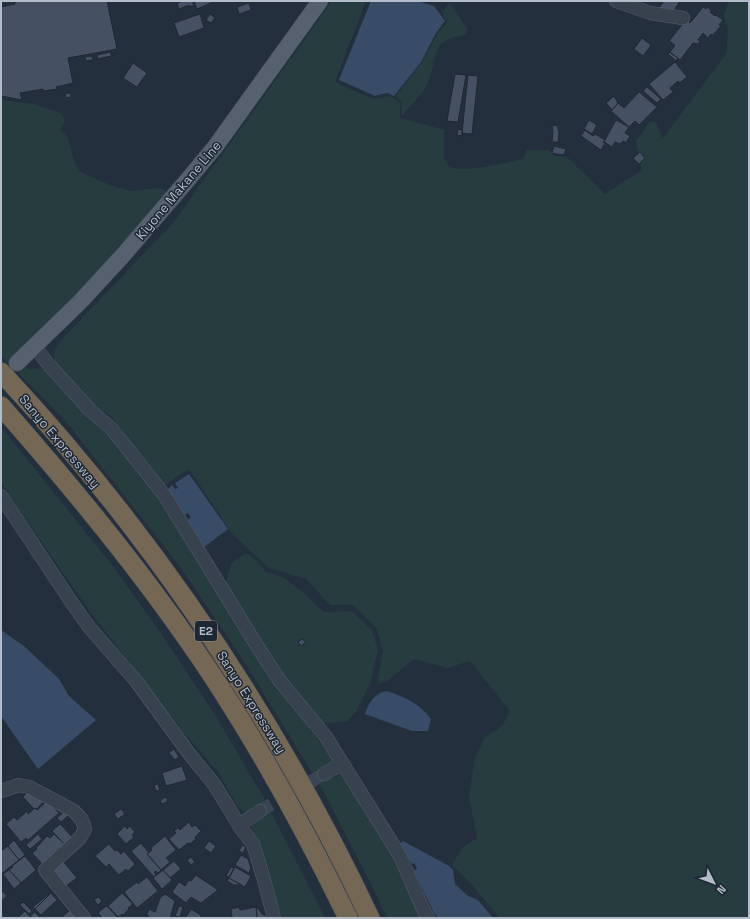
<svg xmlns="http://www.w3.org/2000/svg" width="750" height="919" font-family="'Space Grotesk',sans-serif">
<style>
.green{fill:#263c3f}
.water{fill:#394c67}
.building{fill:#455162;stroke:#1f2835}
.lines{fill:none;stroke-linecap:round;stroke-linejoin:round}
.minor-tunnel{stroke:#3a4453;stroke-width:13;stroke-dasharray:13 6;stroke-linecap:butt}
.minor-casing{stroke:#565f6c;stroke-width:14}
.major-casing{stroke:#414a57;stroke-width:17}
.highway-casing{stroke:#434c59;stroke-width:20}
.minor{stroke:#38414e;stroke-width:13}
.major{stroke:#56606e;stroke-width:16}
.highway{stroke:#746855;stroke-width:19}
.labels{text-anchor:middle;stroke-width:3;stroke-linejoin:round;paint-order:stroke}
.shield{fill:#1d2633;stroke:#878f9c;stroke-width:1}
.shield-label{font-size:12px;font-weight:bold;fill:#b4bcc9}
.street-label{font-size:13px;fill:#b4bcc9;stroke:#1d2633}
</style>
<rect width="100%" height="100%" fill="#242f3e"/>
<!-- green -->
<g class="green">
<path d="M332,1H366L335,82C345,86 364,96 374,98C386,100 387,90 400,103V118L444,130V157L449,167C468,173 503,163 523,159L527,150H549L555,156L567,157L605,194L642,170L636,141L650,122H656L663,138L726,54L728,31L724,14L729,1H749V918H500L470,883L452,865L462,848L477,838L469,797L474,761L484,738L502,726L510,711L470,661L447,668L414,659L386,682L377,683L383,651L376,627L353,605H330L306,579L269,568L233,535L189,469L164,486L112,417L85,398L55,364L54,351L64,337L173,223Z"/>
<path d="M450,3L467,29L466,35C428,39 439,59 427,85C423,94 408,108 402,116L401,102L396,96L422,62L438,33L447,23L442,12Z"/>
<path d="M1,100L34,104L61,113L65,121L60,129L68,138L75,164L82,173L110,185L131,191L159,188L169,192L60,313L15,358L28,369L41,368L52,375L111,436L158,497L290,703L332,758L333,763L326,780L340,775L346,780L390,851L421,918H387L372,886L322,789L247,666L179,565L64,419L2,357Z"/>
<path d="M1,427L112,565L160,632L217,718L264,798L325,918H281L275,896L251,835V826L255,820L249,811H243L237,806L218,772L185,734L91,613L8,494L1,481Z"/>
<path d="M246,553L254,558L266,572L283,577L300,590L324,612L352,611L372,630L378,650L370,684L356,712L347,721L319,724L276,670L225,584L232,562Z"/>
</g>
<!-- water -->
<g class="water">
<path d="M371,1H417L434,6L445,21L436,33L421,62L394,96L387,93L375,96L339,80Z"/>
<path d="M189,474L228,529L204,547L187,521L191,517L188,513L184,515L167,490L172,485L175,489L178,488L175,483Z"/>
<path d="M1,630L24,646L59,679L69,696L96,720L38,769L1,716Z"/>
<path d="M386,691C404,696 420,704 431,719L428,731H412L365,714C369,702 374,694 386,691Z"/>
<path d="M403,841L449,866L453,870L455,884L468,896L478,900L493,918H439L434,913L414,871L417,868L414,863L412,864L407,855L399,844Z"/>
</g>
<!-- building -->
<g class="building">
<path d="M15,1H107L117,49L68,58L73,83L56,87L57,89L43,91V89L20,93L22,100L1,96V7L15,4Z"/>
<path d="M179,1H192L194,5L189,7V5L179,9L177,3L180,2Z"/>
<path d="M194,1H213V2L197,9Z"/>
<path d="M664,1H680L671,15L659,8Z"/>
<path d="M249,3L251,10L239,14L237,7Z"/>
<path d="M703,7L706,9L707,7L712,11L710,12L715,16L716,15L723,20L719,25L721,26L713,35L711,34L708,38L703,33L698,40L700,41L698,44L693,43L680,60L670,52L675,45L669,41L686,20L690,23Z"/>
<path d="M200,14L204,28L179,37L174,23Z"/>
<path d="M210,14L215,18L211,23L206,20Z"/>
<path d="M642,38L651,45L643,56L634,49Z"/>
<path d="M111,52V56L98,59L97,55Z"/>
<path d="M669,52L678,58L676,61L668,54Z"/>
<path d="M92,56L93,60L86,61L85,57Z"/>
<path d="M675,62L687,77L680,83L678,81L670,88L673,92L663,100L649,84Z"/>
<path d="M133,63L147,73L137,87L123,78Z"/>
<path d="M455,74L466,75L458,122L447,121Z"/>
<path d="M468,75L478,76L472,134L462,133Z"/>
<path d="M647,87L661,99L657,103L643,91Z"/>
<path d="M639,92L657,107L639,125L635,121L629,127L611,111L618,103L624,108Z"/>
<path d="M71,93V97L66,98L65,94Z"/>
<path d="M614,96L618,103L612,110L606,103Z"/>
<path d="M589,120L597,125L592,134L584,129Z"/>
<path d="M616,120L629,127L625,133L630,136L626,143L623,141L620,144L615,142L612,147L604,142Z"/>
<path d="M557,125L559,133L558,142H552L553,132L552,126Z"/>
<path d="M458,129L462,130V136L457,135Z"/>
<path d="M585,130L593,136L595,134L605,140L603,142L605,143L601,150L581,136Z"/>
<path d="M554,146L566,149L564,155L562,154L561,155L552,153Z"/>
<path d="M640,152L645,158L639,164L633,158Z"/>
<path d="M302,639L306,642L301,646L298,642Z"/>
<path d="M174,749L179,757L175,760L169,753Z"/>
<path d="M182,766L187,780L166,786L162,773Z"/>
<path d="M158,784L160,790L156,791L154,785Z"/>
<path d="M28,791L34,797L36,796L43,802L37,809L35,808L34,809L23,797Z"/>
<path d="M165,797L168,800L163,804L160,801Z"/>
<path d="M46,802L49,803L59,813L28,840L26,838L21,842L6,824L14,817L17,820L27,811L28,814L35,808L37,810Z"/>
<path d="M121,809L125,814L118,819L114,814Z"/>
<path d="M65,811L69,815L61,822L57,818Z"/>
<path d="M189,822L192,827L195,825L201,831L195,837L196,839L190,844L188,843L179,850L169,839L176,833L174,831L178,828L180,830Z"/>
<path d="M60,824L72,837L67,843L66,842L64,844L52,831Z"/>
<path d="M125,826L127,829L130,826L135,832L132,835L134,837L126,844L117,834Z"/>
<path d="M38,834L42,839L30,849L26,845Z"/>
<path d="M54,834L64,844L43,865L32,853L37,849L36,848L47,836L50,838Z"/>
<path d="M165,836L176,850L166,858L170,862L161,870L147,854L152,850L151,848Z"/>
<path d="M14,840L25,855L19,860L8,846Z"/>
<path d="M209,841L216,846L211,853L204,848Z"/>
<path d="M141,843L149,853L147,854L161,870L158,873L156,871L154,872L156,875L154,877L131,851Z"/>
<path d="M109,844L115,851L117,850L121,854L124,851L135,864L128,871L126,869L119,875L109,864L106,867L95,856Z"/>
<path d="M242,845L246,847L243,853L239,851Z"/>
<path d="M8,846L19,860L1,874V851Z"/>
<path d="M241,855L248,859L251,868L249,873L235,865Z"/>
<path d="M25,856L36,870L21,883L9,870L13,867L12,866Z"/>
<path d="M191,857L195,862L191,865L187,860Z"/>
<path d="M63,861L77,878L66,886L54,871L56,869L55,867Z"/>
<path d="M174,861L181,869L170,878L163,870Z"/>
<path d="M231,867L234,868L229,877L226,876Z"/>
<path d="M235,867L251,876L245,887L229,878Z"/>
<path d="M9,870L21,883L14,889L3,874Z"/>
<path d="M163,870L172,880L162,889L153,878Z"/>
<path d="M196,875L218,890L201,903L191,897L186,903L172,892L179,882L185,886L189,880L191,881Z"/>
<path d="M147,877L158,891L137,908L124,892L137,882L138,884Z"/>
<path d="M229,878L241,885H234L227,881Z"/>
<path d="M1,890L7,896L1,901Z"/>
<path d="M51,893L57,900L41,915L35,909Z"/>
<path d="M122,893L133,904L128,908L129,909L123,915L122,914L118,917L108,906Z"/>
<path d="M49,894V895L35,909L33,907Z"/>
<path d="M165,894L175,901L170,918H150L147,914L149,909L155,912L160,898Z"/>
<path d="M98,897L102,901L98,905L94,900Z"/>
<path d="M23,902L32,911L29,914L20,905Z"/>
<path d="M106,906L108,907L118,918H103L98,913Z"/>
<path d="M179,906L183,907L180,917L175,916Z"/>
<path d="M256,906L263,915H266V918H257Z"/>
<path d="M239,907L240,910L256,907L257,918H232L231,909Z"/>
<path d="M191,909L201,915L200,917L203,918H183L184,916L186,917Z"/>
<path d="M70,910L77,918H61Z"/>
<path d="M25,911L31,918H18Z"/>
<path d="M35,912L40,918H33L30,916Z"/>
</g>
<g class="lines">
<!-- minor-tunnel -->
<path class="minor-tunnel" d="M260,811L324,774"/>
<!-- minor casing -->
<g class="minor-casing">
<g id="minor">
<path d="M616,1L650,13L683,18"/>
<path d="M35,347L48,364L90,410L111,428L165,496L259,649L280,681L326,737L384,830L400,856L423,909L428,918"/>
<path d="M1,496L72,603L89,627L136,681L191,756L214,784L242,830L253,844L264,880L274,918"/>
<path d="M324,774L342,764"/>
<path d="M1,791L19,785L29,787L74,811L82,820L85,829L80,838L45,870L84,918"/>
<path d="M239,825L260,811"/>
</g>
</g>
<!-- major casing -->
<g class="major-casing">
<path id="major" d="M17,363L80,302L125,253L185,183L215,147L320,1"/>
</g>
<!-- highway casing -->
<g class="highway-casing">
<g id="highway">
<path d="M1,372C152,534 276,719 370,918"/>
<path d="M1,406C80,496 158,591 223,692C269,764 310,840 348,918"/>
</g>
</g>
<!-- minor -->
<use href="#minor" class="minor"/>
<!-- major -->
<use href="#major" class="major"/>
<!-- highway -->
<use href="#highway" class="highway"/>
</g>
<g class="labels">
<!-- shield labels -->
<rect class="shield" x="195" y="621" width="22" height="20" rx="3"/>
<g class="shield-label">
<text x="206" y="635">E2</text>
</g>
<!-- street labels -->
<g class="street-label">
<text transform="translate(178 190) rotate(-50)" y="5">Kiyone Makane Line</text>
<text transform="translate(60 441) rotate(50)" y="5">Sanyo Expressway</text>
<text transform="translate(252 702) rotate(58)" y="5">Sanyo Expressway</text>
</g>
</g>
<!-- border -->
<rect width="750" height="919" fill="none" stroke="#b4bcc9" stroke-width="4"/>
<!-- north arrow -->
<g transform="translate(714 883) rotate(132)" stroke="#1d2633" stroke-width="3" paint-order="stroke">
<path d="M0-3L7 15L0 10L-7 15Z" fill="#b4bcc9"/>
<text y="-6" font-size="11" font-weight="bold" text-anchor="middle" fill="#b4bcc9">N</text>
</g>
</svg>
